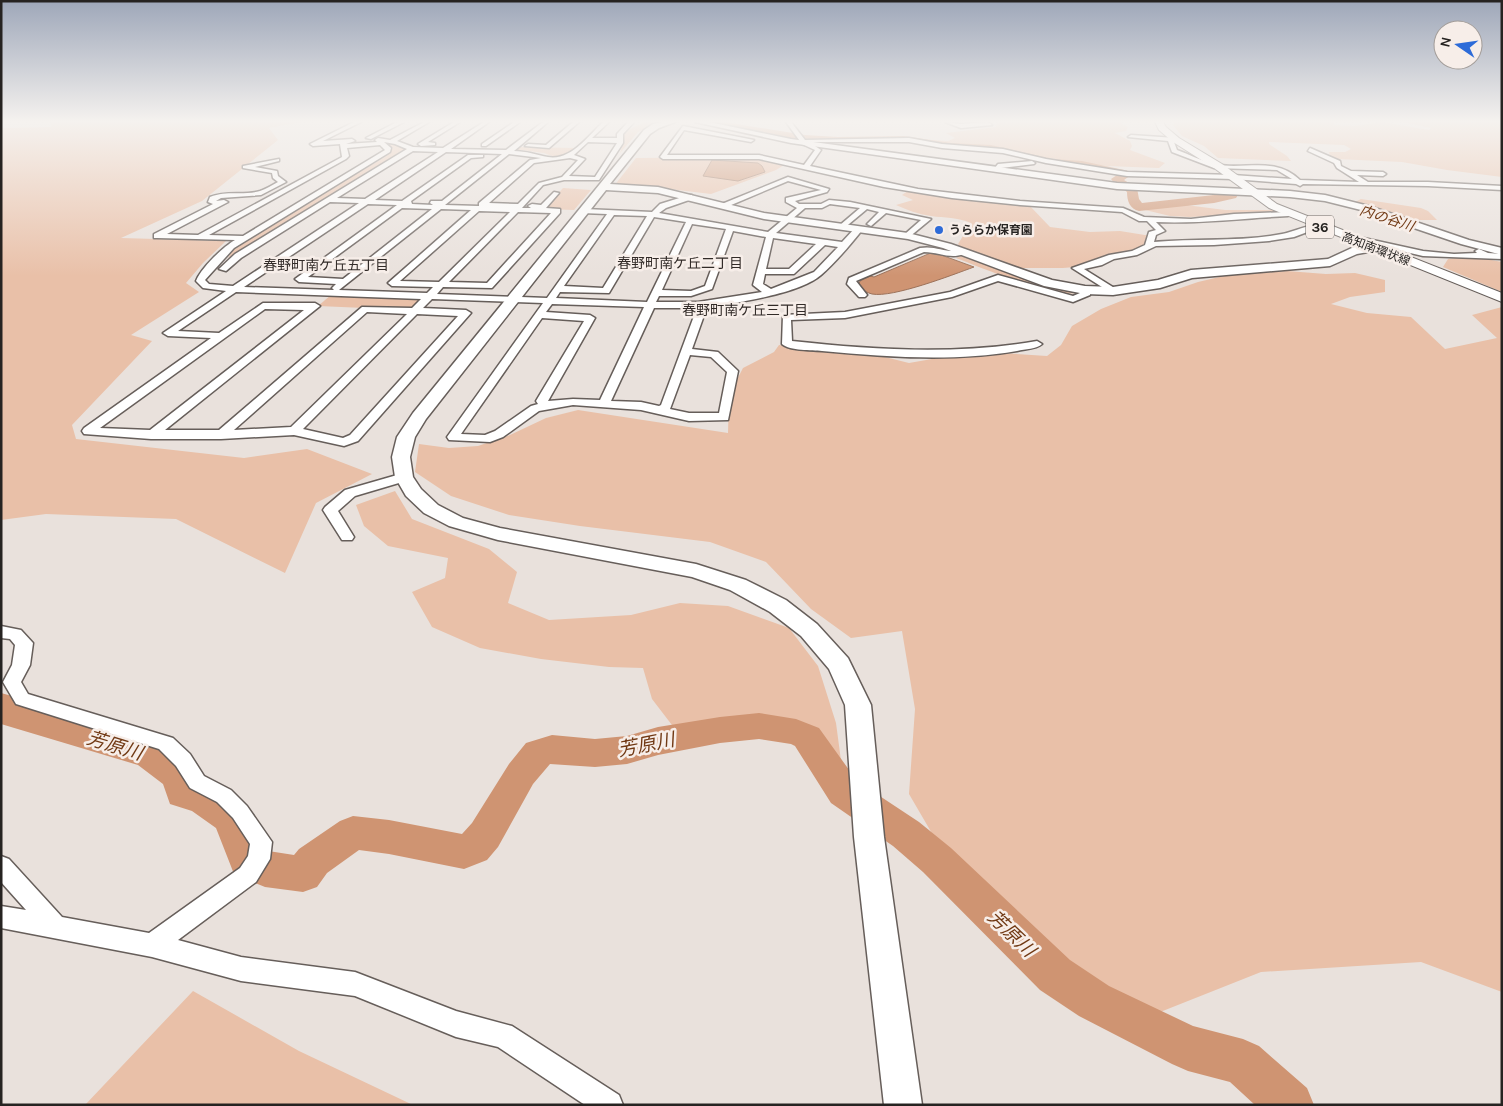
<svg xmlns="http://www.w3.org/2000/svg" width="1503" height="1106" font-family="Karla,'Noto Sans JP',sans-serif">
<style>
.green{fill:#e9c0a8}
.water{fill:#cf9472;stroke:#9c725a}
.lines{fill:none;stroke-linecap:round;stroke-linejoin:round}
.river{fill:#cf9472;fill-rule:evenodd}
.street-casing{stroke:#665e5a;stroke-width:3}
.secondary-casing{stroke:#665e5a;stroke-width:3}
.primary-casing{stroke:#665e5a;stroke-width:2}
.street{fill:#fff;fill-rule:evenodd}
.secondary{fill:#fff;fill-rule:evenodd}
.primary{fill:#fff;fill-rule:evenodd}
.poi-dot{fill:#2d6bd8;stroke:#f7eee9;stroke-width:2}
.labels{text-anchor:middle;stroke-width:5;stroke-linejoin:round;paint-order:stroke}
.far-poi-label{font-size:12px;font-weight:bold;fill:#262321;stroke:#f7eee9;text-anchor:start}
.far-street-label{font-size:12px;fill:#262321;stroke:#f7eee9}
.far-water-label{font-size:14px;font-style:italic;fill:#713914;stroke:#f7eee9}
.shield{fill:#f7eee9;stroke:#65605d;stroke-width:1}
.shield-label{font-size:14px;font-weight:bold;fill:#262321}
.far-neighbourhood-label{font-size:14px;fill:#322b28;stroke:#f7eee9}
.near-water-label{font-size:19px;font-style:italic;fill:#713914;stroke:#f7eee9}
</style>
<rect width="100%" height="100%" fill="#e9e1dc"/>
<!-- green -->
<g class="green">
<path d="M50,122H301L269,128L278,140L202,201L121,238L226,241L203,263L186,283L199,292L131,335L152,341L72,425L76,439L244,458L307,449L372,474L316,503L285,573L176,519L46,514L1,520V128L51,127Z"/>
<path d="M645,122H659L638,132L620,153L624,141L623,135L630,129Z"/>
<path d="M1031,122H1119L1128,127L1126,131L1115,133L1130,141L1132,146L1130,150L1165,163L1159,168L1107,166L1026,155L993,147L886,139L883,137L948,141L955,138L946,133L996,127L997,123Z"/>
<path d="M1175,122H1334V125L1355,126L1382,122L1429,130L1431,128L1403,122H1502V177L1447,170L1402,162L1337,159L1330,157L1329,152H1345L1351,149L1344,145L1269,142V144L1287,156L1291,161L1218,158L1204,146L1182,136L1173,125Z"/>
<path d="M387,142L394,143L405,150L228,258L236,245L385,157L393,148L383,143Z"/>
<path d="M517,147H521L576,148L568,155L555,157L544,153L514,149Z"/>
<path d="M756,157L784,163V165L776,170L711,194L653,187L614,186L636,158Z"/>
<path d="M563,188L591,190L574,210L544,209Z"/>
<path d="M909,190L1029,205L1050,227L1090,232L1120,231L1151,236L1150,243L1137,250L1086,266L1063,268H1018L962,250L958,244L971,223C957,217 945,218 931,216C918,214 907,210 896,205L913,200L902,195Z"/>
<path d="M1361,199L1421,208L1428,211L1437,220H1404L1355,202Z"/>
<path d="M1178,204L1225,210H1275L1277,213L1190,217L1170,216L1137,208Z"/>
<path d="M963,254L1028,279L1077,293C1052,297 982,268 956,258Z"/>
<path d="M1462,257H1475L1502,262V292L1443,267L1448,259Z"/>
<path d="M1287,271L1326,274L1355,273L1385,280V292L1350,297L1331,304L1367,313L1411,317L1445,349L1497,338L1472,315L1502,307V992L1421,962L1261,972L1130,1024L972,902L909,794L915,709L902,631L851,638L811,609L766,562L710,542L580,526L509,515L451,496L415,472L419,444L449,448L478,446L510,435L546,418L578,410L728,433L729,395L743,368L774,352L779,345L885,357L909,363L949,356L1001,353L1047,356L1061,345L1072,326L1101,309L1131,297L1169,292L1198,282L1228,275Z"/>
<path d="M331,295L422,298L411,310L318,306Z"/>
<path d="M395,491L412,519L489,549L517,572L508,603L549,620L631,615L680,603L728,606L789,628L818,666L836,723L842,768L808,727L758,717L717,719L675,729L652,699L643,668L609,667L541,659L480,648L432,627L412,592L445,578L448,558L388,546L364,526L356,505Z"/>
<path d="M193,991L299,1051L413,1105H85Z"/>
</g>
<!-- water -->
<g class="water">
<path d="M712,160L758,163L762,166L765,172L738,181L703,176Z"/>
<path d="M933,252L974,267C952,275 893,298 872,294C867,293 862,289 858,287L860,281L870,276L874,277Z"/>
</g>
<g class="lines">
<!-- river -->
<g class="river">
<path d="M704,122H724L805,135L838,137L904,136L951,143L991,145L1053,159L1082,161L1129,171L1131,175L1124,180L1137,188L1139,199L1142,203L1214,195L1232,191L1238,195L1236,198L1214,203L1139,211C1130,209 1127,201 1127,192C1122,187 1116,186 1111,179L1117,175L1082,167L1053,165L991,151L951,149L904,142L838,143L805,141L709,125Z"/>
<path d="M1,693L12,696L18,703L161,744L190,766L198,782L217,789L244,807L262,850L294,855L299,849L340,821L353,816L389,820L462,834L472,823L509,764L526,743L552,735L595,739L627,736L658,727L720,717L759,713L796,719L819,728L857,781L919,822L951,848L1070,960L1109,986L1193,1026L1243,1039L1259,1046L1307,1088L1314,1105H1255L1230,1082L1188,1071L1172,1064L1079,1016L1040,990L923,872L893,846L831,803L795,746L791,744L759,739L720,743L658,755L627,764L595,767L550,764L533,784L498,847L487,860L464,869L389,854L359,850L327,873L317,887L303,892L265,887L234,874L216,828L192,811L170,804L163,784L138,765L1,724Z"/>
</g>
<!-- street casing -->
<g class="street-casing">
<g id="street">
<path d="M354,122H361L323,141L352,139L355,141L346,144L377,142L375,140L378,138L390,140L424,122H429L397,141L413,147L443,148L484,122H489L451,149L506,150L543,122H548L514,151C526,151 537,155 548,157C571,161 589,135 603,122H609L592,138H617V134L628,122H634L623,134V143L599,180H564L543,185L522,208H531L528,206L532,204L541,205L554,192L559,193L546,208L560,209V213L492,288L443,287L437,294L547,298L607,214L582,213L581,211L585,209L652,212L660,204L689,195H692V199L666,208L659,213L768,232L797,208L786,202V198L821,190L788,181L724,208L717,206L788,177L829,189L827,192L795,201L799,204H821L829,200L850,202L931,219L908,238H905V234L921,220L886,213L871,226L867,224L879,212L867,209L843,229L839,227L840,225L860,208L830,204L822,208H805L776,233L842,242L856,227L863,229C851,244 836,262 821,275C799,294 736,303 707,307L692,349L718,352L738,371L728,420L689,421L641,410L573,405L539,411L503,437L490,442L449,440L447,437L543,303L432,299L423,308L466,310L471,313L358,441L344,446L294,435L221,439H151L84,434L82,431L84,428L211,338L168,336L163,333L226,291L203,288L196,281C201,268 223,247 235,240L157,238H154V234L213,204L208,202L210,197C227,190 243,196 260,191C266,189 272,185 278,182L273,178L272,173L243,168V166L279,159V161L255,167L277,171L278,176L286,182L261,195L221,198L216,201L224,200L228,202L167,234L198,235L342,157L340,144L313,146L310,144ZM384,142L395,144L407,149L235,254L219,269L226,271L241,258L330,202L359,203L233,286L209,284L205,280L234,248L390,152L391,148ZM588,142L617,143L595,177L569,176L585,159L574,155ZM380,145L385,150L243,236L209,235L346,159L349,156L347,148ZM413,151L438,152L365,199L337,198ZM446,152L502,154L442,201H431L430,203L433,205L412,204L411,201L471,158L483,157V155H468L402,201L375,200ZM509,154L541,158L530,160L479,203V206L445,205ZM570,158L578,160L562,177L539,183L518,204L489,203L534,163ZM368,204L397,205L295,279L299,282L336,284L332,288L334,290L244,287ZM402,208L432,209L343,279L308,277ZM441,209L471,210L388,283L392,286L433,287L427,293L339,290ZM479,211L510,212L439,282L400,281ZM518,212L551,213L487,283L449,282ZM614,215L647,216L603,288L564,286ZM654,217L686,222L647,302L556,298L560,292L609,293ZM692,224L726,229L705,286L691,291L662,290ZM733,231L766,237L753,285L762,292L698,302H656L659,296H691L712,289ZM773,238L816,244L789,269H766ZM825,245L838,247L814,272L771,289L763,284L765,274H794ZM236,292L421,299L412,308L362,307L219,430H165L320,306L315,303H263L219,333L178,331ZM552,304L644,307L600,400L573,399L548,401L595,318L590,315L546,312ZM654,308H697L661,405L659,406L641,402L611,401ZM265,309L304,310L150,430L100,428ZM367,312L407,314L291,427L234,430ZM417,314L458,316L350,435L343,438L303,429ZM542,318L584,321L536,401L538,404L531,406L495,431L485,435L461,434ZM690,355L711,357L727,372L719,413H689L670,409Z"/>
<path d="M397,122H404L371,139L366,138Z"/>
<path d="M454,122H460L428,142L435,143V145L421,146L418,144Z"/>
<path d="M514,122H520L486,146H482V144Z"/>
<path d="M573,122H579L549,148L525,146L528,144L546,145Z"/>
<path d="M786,122H791L805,140L909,138L942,144L1003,149L1046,159L1127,172L1233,175L1292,179L1277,170L1214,168L1172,152L1168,141L1128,137L1131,135L1176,138L1179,140L1174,142L1177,150C1189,154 1201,161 1214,164C1244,171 1274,155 1300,180L1359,182L1337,168L1334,163L1308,151L1310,148L1340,161L1341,166L1351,171L1383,172L1386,174L1383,176L1357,175L1368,182H1428L1502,186V190L1428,186L1303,184L1300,186L1296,184L1233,179L1127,176L1046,163L1003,153L942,148L909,142H809L821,150L810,166L918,189L1020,201L1123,208L1144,217L1191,219L1234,214L1288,212L1292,214L1288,216C1244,218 1200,224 1156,222L1165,231L1156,235L1154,242C1196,238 1239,242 1282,234C1299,231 1320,217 1337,229L1333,231L1318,228L1294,237L1269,241L1214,245L1156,246L1137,255L1114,259L1102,265L1084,269L1116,289V293L1113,294L1072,268L1109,255L1132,251L1145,245L1149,232L1156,230L1147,221H1139L1122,212L1020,205L952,198L884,187L759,159H663L660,157L683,126L754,140L751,142L684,130L667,155H759L804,165L815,150L802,144Z"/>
<path d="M945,122L961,124L988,122L992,125L961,128Z"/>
<path d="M1032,161L1035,163L1034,164L1001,168L997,171L994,169L998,164Z"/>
<path d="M1359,237L1423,251L1454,254L1477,253L1475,251L1479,249L1488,253L1502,254V259L1423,256L1359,241Z"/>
<path d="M920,248C937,245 945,254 963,250L967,252C953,261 940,252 924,252L856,281L867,295L865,297H859L847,284L849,278Z"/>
<path d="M998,275L1073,296L1080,293L1082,288L1085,287L1090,290V295L1073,302L998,281L952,297L845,318L791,320L792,341C875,350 955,355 1037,341L1042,344C1037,349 1025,349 1017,351C953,362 887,357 822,351C812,350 790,351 782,344L783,315L845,312L950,292Z"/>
<path d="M404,473L409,474L411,477L409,480L355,496L338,511L354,537L352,540H342L323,510L325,507L345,490Z"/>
<path d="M1,626L21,630L33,643L30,665L21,682L28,694L173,738L190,754L204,776L231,790L247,806L272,842L270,859L256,882L178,940L241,957L355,972L456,1011L512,1026L619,1095L623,1105H585L498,1047L456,1037L355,996L241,981L152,957L1,928V906L26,910L1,882V856L9,859L62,917L149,933L240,868L248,856L250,844L233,818L217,802L190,788L176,766L159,749L16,704L3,682L12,665L15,645L10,639L1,638Z"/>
</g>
</g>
<!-- secondary casing -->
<g class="secondary-casing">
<g id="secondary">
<path d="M663,122H675L659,128L650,134L610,184L658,187L764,213L908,233L951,244L1052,280L1085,286L1113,287L1158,280L1191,270L1328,259L1354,247L1375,245L1381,248L1379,250L1357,254L1330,266L1192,278L1160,288L1113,295L1085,294L1044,286L943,248L908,239L764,219L658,193L606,190L426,419L415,437L410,457L413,477L421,489L438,505L463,518L500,528L696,564L746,580L786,600L817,624L848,658L871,705L884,837L922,1105H884L854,837L845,705L829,669L801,636L770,612L730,590L692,577L498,540L449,526L424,513L406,496L395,477L392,457L397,437L413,413L644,130L653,124Z"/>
<path d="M695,122H709L791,139L1117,183L1290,191L1325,195L1369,206L1469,240L1502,248V255L1461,244L1361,210L1325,201L1290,197L1117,189L791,143Z"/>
</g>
</g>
<!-- primary casing -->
<g class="primary-casing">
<path id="primary" d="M1155,122H1163L1166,127L1179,138L1222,164L1277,204L1502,293V302L1269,208L1214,168L1173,142L1159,130Z"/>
</g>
<!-- street -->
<use href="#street" class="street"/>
<!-- secondary -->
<use href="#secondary" class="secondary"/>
<!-- primary -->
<use href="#primary" class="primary"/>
</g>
<!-- sky -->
<linearGradient id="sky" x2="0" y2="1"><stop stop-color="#9ea7b9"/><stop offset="0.44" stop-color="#f5f2ef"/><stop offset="1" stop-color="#f5f2ef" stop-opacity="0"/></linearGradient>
<rect width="1503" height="276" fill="url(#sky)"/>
<!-- markers -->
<circle class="poi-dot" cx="939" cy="230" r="5"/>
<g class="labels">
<!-- far-poi labels -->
<g class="far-poi-label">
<text x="949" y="234">うららか保育園</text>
</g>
<!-- far-street labels -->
<g class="far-street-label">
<text transform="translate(1376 249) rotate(21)" y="4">高知南環状線</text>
</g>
<!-- far-water labels -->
<g class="far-water-label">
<text transform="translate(1387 218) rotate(18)" y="5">内の谷川</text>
</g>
<!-- shield labels -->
<rect class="shield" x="1306" y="215.5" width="28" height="23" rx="4"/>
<g class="shield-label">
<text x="1320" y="232">36</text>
</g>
<!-- far-neighbourhood labels -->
<g class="far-neighbourhood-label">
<text x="680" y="268">春野町南ケ丘二丁目</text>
<text x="326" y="270">春野町南ケ丘五丁目</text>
<text x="745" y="315">春野町南ケ丘三丁目</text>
</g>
<!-- near-water labels -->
<g class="near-water-label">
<text transform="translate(646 744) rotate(-11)" y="7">芳原川</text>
<text transform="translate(115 745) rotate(17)" y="7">芳原川</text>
<text transform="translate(1012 933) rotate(44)" y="7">芳原川</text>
</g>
</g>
<!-- border -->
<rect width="1503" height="1106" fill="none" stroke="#262321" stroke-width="5"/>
<!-- north arrow -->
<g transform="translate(1458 45) rotate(283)"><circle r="24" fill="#f7eee9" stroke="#a39d99"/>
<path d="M0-4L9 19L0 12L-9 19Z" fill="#2d6bd8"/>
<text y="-8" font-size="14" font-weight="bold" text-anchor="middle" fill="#262321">N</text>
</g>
</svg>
